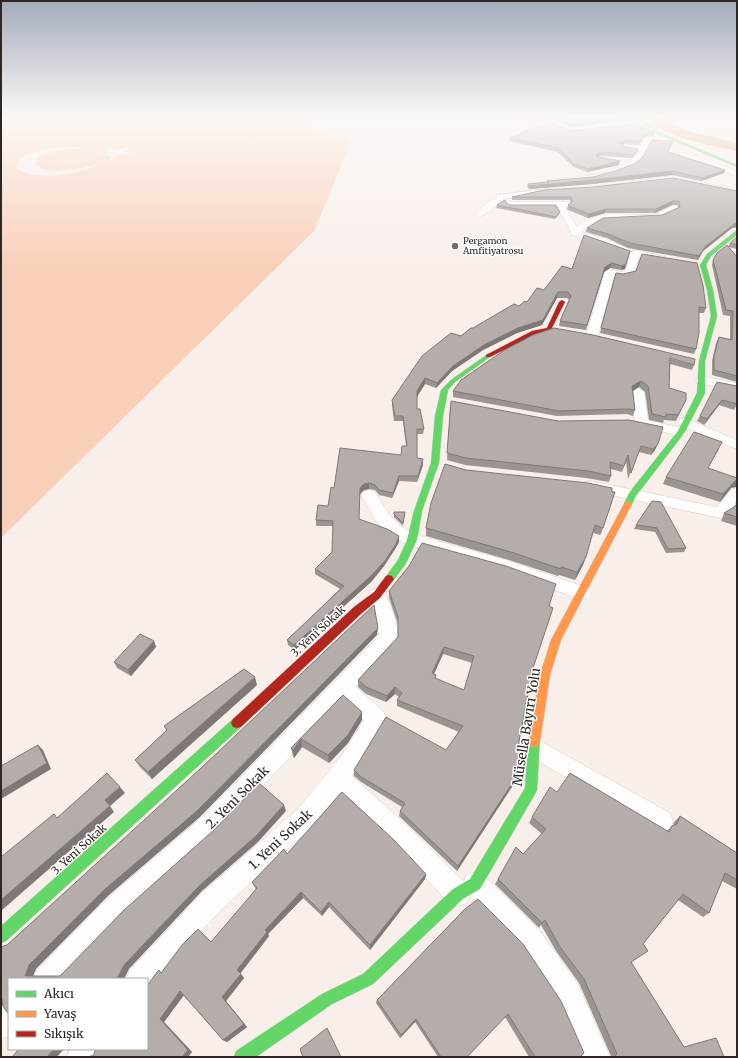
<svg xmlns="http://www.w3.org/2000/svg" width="738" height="1058" font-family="Merriweather,serif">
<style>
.green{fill:#f9cfb9;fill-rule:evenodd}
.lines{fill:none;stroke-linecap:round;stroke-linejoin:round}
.river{fill:#de9e7b;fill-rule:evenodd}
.street-casing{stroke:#d5cdca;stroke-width:1}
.fast-casing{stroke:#d5cdca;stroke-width:1}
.slow-casing{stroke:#d5cdca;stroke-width:1}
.jam-casing{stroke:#d5cdca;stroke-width:1}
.street{fill:#fefdfc;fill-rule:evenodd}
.fast{fill:#63d668;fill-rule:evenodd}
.slow{fill:#ff974d;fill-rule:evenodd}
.jam{fill:#b3261e;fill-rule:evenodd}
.wall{fill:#9b9592;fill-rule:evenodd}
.shaded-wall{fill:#7e7977}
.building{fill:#b4adaa;stroke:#7e7977;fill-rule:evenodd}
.poi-dot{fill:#756d6a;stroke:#fff;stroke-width:1.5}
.labels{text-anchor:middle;stroke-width:3;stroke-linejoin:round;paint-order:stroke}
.far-poi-label{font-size:9px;fill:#2e2724;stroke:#fff;text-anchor:start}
.street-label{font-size:11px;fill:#2e2724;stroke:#fff}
.near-street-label{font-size:13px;fill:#2e2724;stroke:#fff}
</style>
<rect width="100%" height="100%" fill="#f8efeb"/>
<!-- green -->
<path class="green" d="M1,118H286L352,140L314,231L1,538ZM64,147L89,148C72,149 53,149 38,158L35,164C49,178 83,167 99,164C82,174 30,183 16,167C16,152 53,148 64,147ZM130,147L124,152L134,154L119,155L111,160L109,155H99L108,153L107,148L117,150Z"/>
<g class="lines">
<!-- river -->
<path class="river" d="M648,118H662L684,130L737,143V151C713,145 663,139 648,118Z"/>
<!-- street casing -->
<g class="street-casing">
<g id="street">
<path d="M523,118H546L572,129L632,121L645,127L642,129L631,125L571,133L541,121H523Z"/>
<path d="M647,137L673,138L676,140L673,142L650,141C639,182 581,180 547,184L543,182L547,180C577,176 621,178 640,151L622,148V146L641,147L644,139Z"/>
<path d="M680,153H686L737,171V176L680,157Z"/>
<path d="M672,176L737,190V194L672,180L633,185L629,183L633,181Z"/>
<path d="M562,187L566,189L565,191L503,199V202C494,206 487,214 479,217L475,214L488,202L497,198V195Z"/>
<path d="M507,202H570V206L565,208L577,227C603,206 626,218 655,214C663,213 670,204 678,206L679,208C662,228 625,217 602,220L595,222L581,232L606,239L629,249L631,251L626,254L600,243L571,235L568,225L556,206H510L506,204Z"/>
<path d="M635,250L665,257L667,259L662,262L639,257L634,274L621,278L614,276L598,336L592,339L588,338L586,336L588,328L605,272L610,269L621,272L626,270L630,253Z"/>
<path d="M702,376L737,383V391L698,383L696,380Z"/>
<path d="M638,388L644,392L648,420L686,429L688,432L686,435L681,436L637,426L635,423L632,392Z"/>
<path d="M685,418L737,440V449L680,425L678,422L680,419Z"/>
<path d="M591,481L717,507L732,489L737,488C737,501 735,514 721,518L586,490L584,486L586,482Z"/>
<path d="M369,490L374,491L388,513L400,526L417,535L509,561L588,588L591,593L588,598L582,600L505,572L406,544L388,534L376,521L361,495L364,491Z"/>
<path d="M377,588L383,590C390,603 402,630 396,643L356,687L383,711L386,718L352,776L411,829L464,882L466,875L475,872L484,875L539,930L578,984L610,1057H582L558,1004L521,948L470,896L467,903L458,906L449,903L395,845L339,793L314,825L221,910L148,988L147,989V979H126L130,970L203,892L298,809L342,755L364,720L343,701L217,834L128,914L65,979H33L37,970L110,896L201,818L379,636L375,611L368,595L371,590Z"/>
<path d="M533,737L670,813L673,821L670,829L662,832L654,829L526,754L522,747L526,740Z"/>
<path d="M9,1003V1036L1,1039V1007Z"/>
<path d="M70,1049H101L98,1057H67Z"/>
</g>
</g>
<!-- fast casing -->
<g class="fast-casing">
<g id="fast">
<path d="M636,118H640L659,132L737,165V167L657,134Z"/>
<path d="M737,230V235L711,256L706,265L713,290L717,316L705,361V393L685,432L636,496L631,506H625L624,504L629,493L678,431L697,393L699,361L711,316L707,290L700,265L707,254Z"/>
<path d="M488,354L491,356L490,357L455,382L448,390L443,416L439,463L422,511L417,540L405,565L392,582H386L384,579L398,560L407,540L414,511L431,463L435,416L441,390L451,380Z"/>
<path d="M237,718L241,719L243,723L241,727L6,941L1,943V926L233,719Z"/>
<path d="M534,736L538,738L540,742L537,790L535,794L480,889L463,899L373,984L332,1004L256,1057H234L236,1051L322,994L363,974L453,889L470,879L525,788L528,742L530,738Z"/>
</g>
</g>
<!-- slow casing -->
<g class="slow-casing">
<path id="slow" d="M628,501L632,504L561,640L550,675L540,742L538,746L534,748L530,746L528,742L540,675L551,640L624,504Z"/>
</g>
<!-- jam casing -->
<g class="jam-casing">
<g id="jam">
<path d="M562,300L565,302L551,330L536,334L490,357H486V355L532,331L547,328L559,302Z"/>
<path d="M389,575L392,576L394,579L380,598L362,613L241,727L237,728L233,727L231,723L233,719L354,607L374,592L386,576Z"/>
</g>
</g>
<!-- street -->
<use href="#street" class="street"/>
<!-- fast -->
<use href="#fast" class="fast"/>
<!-- slow -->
<use href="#slow" class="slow"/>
<!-- jam -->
<use href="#jam" class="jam"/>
</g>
<!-- wall -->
<g class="wall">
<path d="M619,119V121L572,127L562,123V121Z"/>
<path d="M572,131L654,133V136H647L643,138L640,145L624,144L622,145L625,147L638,149L637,152L632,158L600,156L598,157L619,165L587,172L574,167L557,152L509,141L510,138Z"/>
<path d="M668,152L725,170L724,173L701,181L672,175L592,184L529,189L527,187L528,184L547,182V181L593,177L615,171Z"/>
<path d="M737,191V227L732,228L703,251L698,260L628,248L607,238L586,232L587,228L662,215L678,208V205H672L655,213H605L588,218L568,210L567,209L568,205L571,203L570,200H512V197Z"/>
<path d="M497,205H510L560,212L559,214L555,219L496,208Z"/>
<path d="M737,237V249L729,247L737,257V382L712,375V361L716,343L719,337L730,340V316L723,315L712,265L713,260L728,247L730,243Z"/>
<path d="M630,251L625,269L621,270L610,268L604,272L586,330L559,326L560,321L569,300L567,298H557L542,325L517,333L483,350L452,371L436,388L425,384L417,396V409L424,429L423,434H417V458L423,465L417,482L399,481L392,498L379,495L375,490L369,489L364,490L360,494L359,519L399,536V542L395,549L384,566L371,582L295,650L288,645L287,640L340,589L315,574V569L332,552L333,526H316V520L328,506L334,488L401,455L406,446L403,421H394L392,406V400L461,336L473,328L527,302L572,269Z"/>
<path d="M616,273L706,308L704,313H699L696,349L694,354L600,333Z"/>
<path d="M554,328L694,365L692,370L670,364L669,388L686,400L676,421L664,420L663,423L649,420L645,392L639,387L633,391L635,410L633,416L627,414L557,416L453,397V391Z"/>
<path d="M737,386V406H736L734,410L719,405L704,425L697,421L700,416Z"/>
<path d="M450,407L558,421L655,450L651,455L639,452L628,479L626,462L622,472L611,469V476L609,482L586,478L465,465L447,460Z"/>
<path d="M719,449L708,468L731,488L720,502L663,484L666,477Z"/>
<path d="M466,470L615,492L601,534L600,535L593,533L583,565L575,580L559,575L558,576L509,560L426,536V528Z"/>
<path d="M737,495V526L721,521L724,513L734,507L736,505Z"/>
<path d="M652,501L686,548L684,552L666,553L655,532L634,529L636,525Z"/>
<path d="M394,512H405L403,526L394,517Z"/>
<path d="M389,591L549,606L533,668L519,741L517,776L515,782L457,871L399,816L400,811L402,807L361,782L354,776V770L446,750L459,732L397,706V700L399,697L395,694L386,702L366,694L358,687V680L398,637V624L389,598ZM443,654L472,663L464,690L436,679V675L434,674Z"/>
<path d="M154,641L156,647L131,676L117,668L114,662Z"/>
<path d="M257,685L152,779L140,767L135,760L167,731L164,726Z"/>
<path d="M343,695L362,720L348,743L329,763L302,747L294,758L293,756L291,748Z"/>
<path d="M557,792L667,831L673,825L674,822L680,816L737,853V852V889L722,881L709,913L703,917L678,900L643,944L648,951L631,962L684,1047L724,1057H611V1056L579,983L556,951L541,925L539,928L495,884L498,879L523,854L542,834L529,823L532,817Z"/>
<path d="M287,854L426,874L425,879L370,950L329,907L322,916L303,898L268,934L269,936L240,973L244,978L226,1001L247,1027L227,1042L223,1040L184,995L164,1022L192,1052L188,1057H89L93,1056L162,973L211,942L256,890L252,882Z"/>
<path d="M465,909L580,1057H529L505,1017L467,1057H438L415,1022L400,1038L376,1003L377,1000Z"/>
</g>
<!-- shaded-wall -->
<g class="shaded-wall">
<path d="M619,119V121L572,127L573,125Z"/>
<path d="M648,132L647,136L643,138L640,145L644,135Z"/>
<path d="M625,140L624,144L620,147V143Z"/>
<path d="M638,149L637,152L632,158L633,155Z"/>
<path d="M601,152L600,156L596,158V155Z"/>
<path d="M620,161L619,165L587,172L588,169Z"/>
<path d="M725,170L724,173L701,181L702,178Z"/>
<path d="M673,171L672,175L592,184L529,189V186Z"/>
<path d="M673,201L672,205L655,213L656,209Z"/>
<path d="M606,209L605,213L588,218L589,214Z"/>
<path d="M737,223V227L732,228L703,251L698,260L699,256L705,247L734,224Z"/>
<path d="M612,263L610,268L604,272L586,330L605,267Z"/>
<path d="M626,264L625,269L621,270L622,266Z"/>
<path d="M558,292L557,298L542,325L517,333L483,350L452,371L436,388L437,383L453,366Z"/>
<path d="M425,378V384L417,397V391Z"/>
<path d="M641,381L639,387L631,392L632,386Z"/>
<path d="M722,400L719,405L704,425L707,419Z"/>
<path d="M658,444L655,450L651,455L653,449Z"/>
<path d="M423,459V465L417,482L418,476Z"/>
<path d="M399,476V481L392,498L393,493Z"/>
<path d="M737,480V487L731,488L720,502L723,494L735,481Z"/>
<path d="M369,483V489L364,490L360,494V488L364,484Z"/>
<path d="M399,536V542L395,549L384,566L371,582L295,650L294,645Z"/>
<path d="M586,557L583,565L575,580L577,572Z"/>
<path d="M378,628L377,635L200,817L109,895L36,969L32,979L25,976L29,965L104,890Z"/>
<path d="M154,641L156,647L131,676L128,670Z"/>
<path d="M444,647L443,654L431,680L432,673Z"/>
<path d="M255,677L257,685L152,779L148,772Z"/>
<path d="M395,687V694L386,702L387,696Z"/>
<path d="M362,712V720L348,743L329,763L328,755Z"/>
<path d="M301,739L302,747L294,758L293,750Z"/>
<path d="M38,745L43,750L51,769L1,799V791Z"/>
<path d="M517,776L515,782L457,871L458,866Z"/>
<path d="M120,787L125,793L110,806L114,812L1,911V900L105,800Z"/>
<path d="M284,805L286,811L258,842L202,891L129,969L124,979H116L124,965L199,886Z"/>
<path d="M426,874L425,879L370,950V945Z"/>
<path d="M301,892L303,898L268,934L269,936L240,974L237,970L265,930Z"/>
<path d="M329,902V907L322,916L321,912Z"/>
<path d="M241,974L244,978L226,1001L247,1027L227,1042L223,1040L222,997Z"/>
<path d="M180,991L184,995L164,1022L192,1052L188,1057H182L160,1019Z"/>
<path d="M1,999H2L9,1002L1,1005Z"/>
<path d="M416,1019L415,1022L400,1038L401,1035Z"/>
<path d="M54,1049H64L57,1057H47Z"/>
</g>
<!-- building -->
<g class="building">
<path d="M571,118H617L619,119L573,125L562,121Z"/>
<path d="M551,123L572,131L632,124L644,127L654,133L648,132L644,135L641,142L625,140L620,143L625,147L638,149L633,155L601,152L596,155L597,157L620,161L588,169L574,164L558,148L510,138L528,130Z"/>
<path d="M652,140L673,141L668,152L725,170L702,178L673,171L593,180L529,186L528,184L549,182L547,181L593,177L615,171L634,164L642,158Z"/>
<path d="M673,178L737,191V223L734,224L705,247L699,256L630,243L608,234L587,228L603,218L662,215L680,207L679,201H673L656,209H606L589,214L569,206L568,205L572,202L571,197H512L544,190L593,187Z"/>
<path d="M505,200L506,203L510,205H556L560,212L556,217L497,205Z"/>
<path d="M584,235L630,251L626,264L622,266L612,263L605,267L587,325L560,321L571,296L568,292H558L543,320L518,328L484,345L453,366L437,383L425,378L417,391V409H420L424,429H417V458L423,459L418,476H399L393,493L379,490L375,485L369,483L364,484L360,488L359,519L387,529L399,536L396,544L385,561L371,576L294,645L287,640L344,586L315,569L332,552L333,521L316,520L318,505L328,506L331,487L334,488L340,448L401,455L402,446H407L403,416H395L392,400L422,356L451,333L461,336L471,328H473L514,304L519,306L525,301L527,302L537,288L544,290L562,266L572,269Z"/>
<path d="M737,237V245L730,243Z"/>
<path d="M727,245L737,257V376L714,370V356L719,337L732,340L733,311L726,310L713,260L717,253Z"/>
<path d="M642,254L697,263L703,285L706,308L699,307V333L696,349L601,328L616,273L623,274L636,271Z"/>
<path d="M554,328L593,335L695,359L694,365L670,358L669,388L686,393V400L678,415L666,414V417L652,414L648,386L641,381L632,386L635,410L629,409L559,411L453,391L461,380L503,351L533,335Z"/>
<path d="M717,382L737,386V404L722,400L707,419L700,416Z"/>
<path d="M451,401L558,421L629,420L663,427L658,444L653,449L641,446L631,473L628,455L624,466L610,462L611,476L588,471L466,458L447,453Z"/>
<path d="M694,432L722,442L708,468L737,478V480L735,481L723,494L666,477Z"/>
<path d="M445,464L466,470L588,483L612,488V492H615L603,528L595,525L586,557L577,572L561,567V569L511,552L426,528L431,503Z"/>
<path d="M652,501L661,502L686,548L668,549L657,528L636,525Z"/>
<path d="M737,504V517L724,513L734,507Z"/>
<path d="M394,512H405L403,523L394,514Z"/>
<path d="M422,543L506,566L556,584L549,606L553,608L533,668L519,741L517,776L458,866L400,811L405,803L361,777L354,770L386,717L446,750L463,726L397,700L402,693L395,687L387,696L366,687L358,680L398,637V617L389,591L409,566ZM444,647L474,656L464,690L435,678L436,675L432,673Z"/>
<path d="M374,605L378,628L197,811L104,890L29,965L25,976H60L124,910L215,829L259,783L284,805L256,836L199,886L124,965L119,975L116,979H9V1015L3,1006L2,999H1V947L7,945L200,769Z"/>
<path d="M140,634L154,641L128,670L114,662Z"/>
<path d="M244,669L255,677L148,772L135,760L167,730L164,726Z"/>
<path d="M343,695L362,712L348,735L328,755L301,739L293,750L291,748Z"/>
<path d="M38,745L47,763L1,791V766Z"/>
<path d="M107,773L120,787L105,800L110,806L1,900V857L54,814L57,818Z"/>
<path d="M570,773L669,832L672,826L677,824L680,816L737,853V880L725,873L709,913L683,894L643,944L648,951L631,962L684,1047L716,1038L724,1057H615V1056L617,1054L584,979L560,947L545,920L542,923L498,879L516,847L523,854L546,829L532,817L550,787L557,792Z"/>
<path d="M342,792L394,840L426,874L370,945L329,902L321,912L301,892L265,930L267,932L237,970L241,974L222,997L244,1024L223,1040L180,991L160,1019L188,1050L182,1057H89L90,1056H93L96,1049H147V986L157,972L159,970L161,973L182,945L198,929L211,942L257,888L252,882L284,849L287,854Z"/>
<path d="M478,899L523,944L561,1001L584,1053L580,1057H535L508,1014L467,1057H441L416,1019L401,1035L377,1000L465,909Z"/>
<path d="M327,1028L341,1057H303L300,1049Z"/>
<path d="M19,1049H54L47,1057H12Z"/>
</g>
<!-- sky -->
<linearGradient id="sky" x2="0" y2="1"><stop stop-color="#a4abbc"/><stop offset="0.44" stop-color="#fcf8f6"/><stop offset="1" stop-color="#fcf8f6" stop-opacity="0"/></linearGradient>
<rect width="738" height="267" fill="url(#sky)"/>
<!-- markers -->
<circle class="poi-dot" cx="455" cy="246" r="4"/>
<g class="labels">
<!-- far-poi labels -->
<g class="far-poi-label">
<text x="463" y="244">Pergamon<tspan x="463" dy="10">Amfitiyatrosu</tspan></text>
</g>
<!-- street labels -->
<g class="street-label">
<text transform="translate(318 631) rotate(-43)" y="4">3. Yeni Sokak</text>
<text transform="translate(79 849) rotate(-42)" y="4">3. Yeni Sokak</text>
</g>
<!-- near-street labels -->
<g class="near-street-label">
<text transform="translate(526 727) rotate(-81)" y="5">Müsella Bayırı Yolu</text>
<text transform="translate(237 797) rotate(-45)" y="5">2. Yeni Sokak</text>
<text transform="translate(280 839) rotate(-43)" y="5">1. Yeni Sokak</text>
</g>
</g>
<!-- border -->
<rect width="738" height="1058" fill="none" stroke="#2e2724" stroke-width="4"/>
<!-- legend -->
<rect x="8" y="978" width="140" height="72" fill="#ffffff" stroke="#aba9a7"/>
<rect x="16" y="991" width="20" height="6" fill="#63d668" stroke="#aba9a7"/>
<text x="44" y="998" font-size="12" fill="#2e2724">Akıcı</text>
<rect x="16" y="1011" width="20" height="6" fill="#ff974d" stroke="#aba9a7"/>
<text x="44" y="1018" font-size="12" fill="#2e2724">Yavaş</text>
<rect x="16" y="1031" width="20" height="6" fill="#b3261e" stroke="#aba9a7"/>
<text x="44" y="1038" font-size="12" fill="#2e2724">Sıkışık</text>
</svg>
